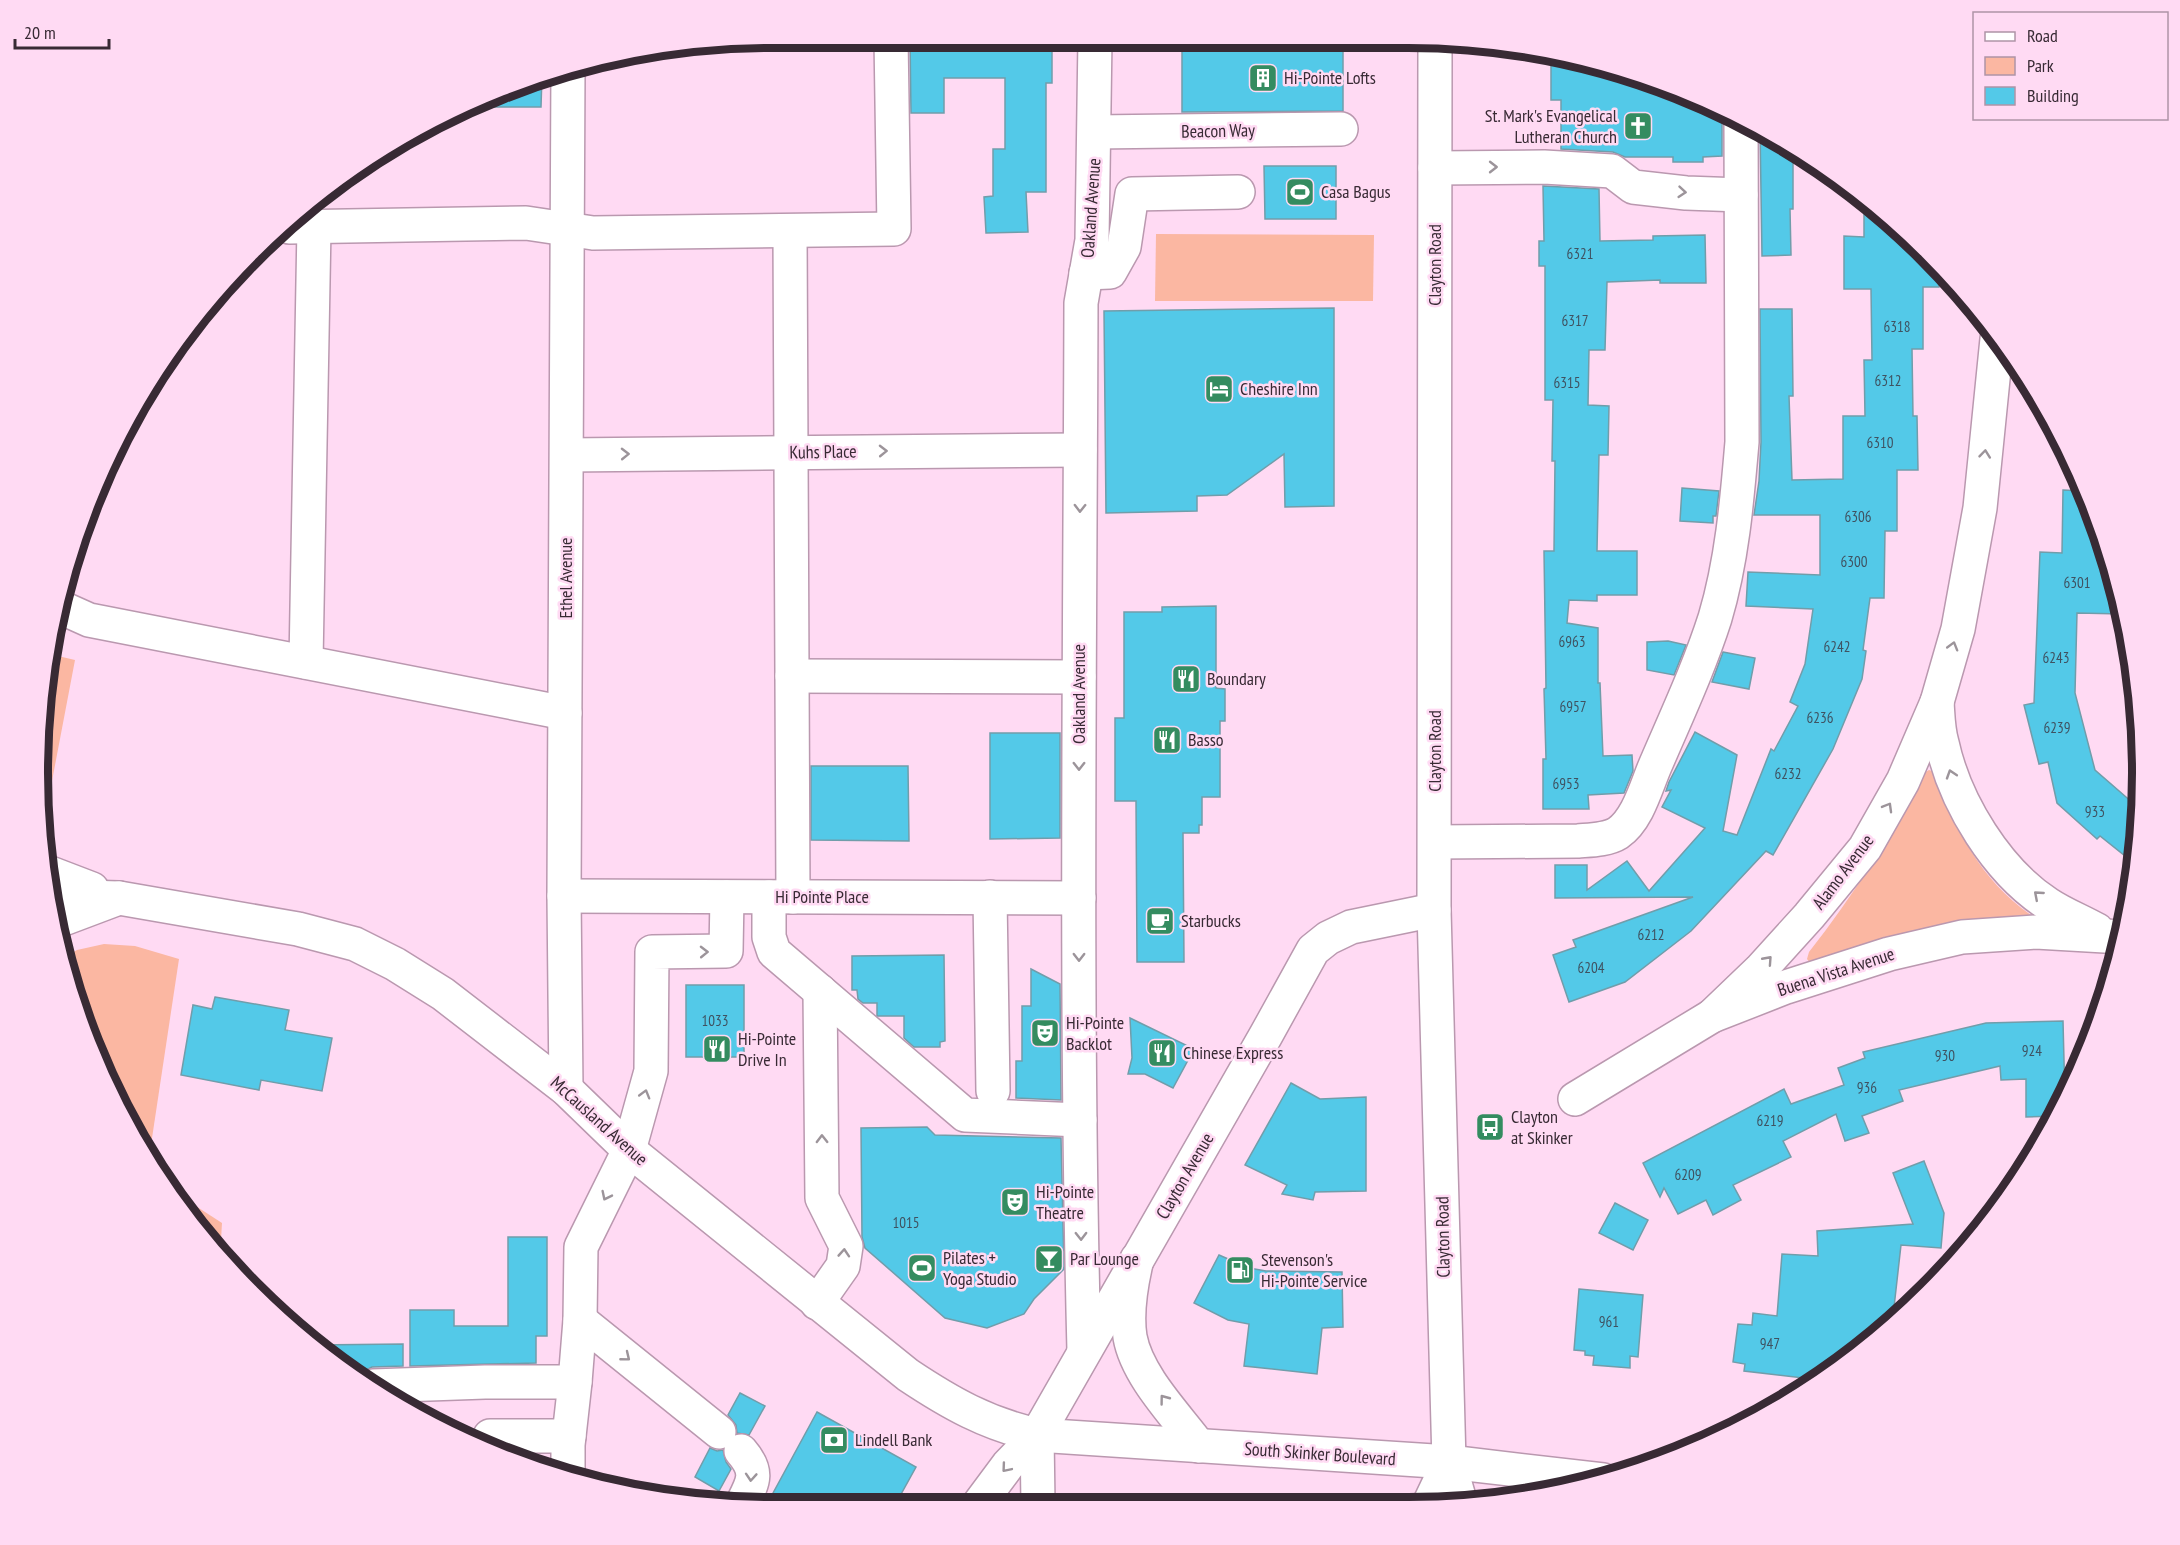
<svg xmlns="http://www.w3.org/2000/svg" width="2180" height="1545" font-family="'PT Sans Narrow',sans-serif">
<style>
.green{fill:#fbb7a2}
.building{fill:#53c9e8;stroke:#719daa;stroke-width:1.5}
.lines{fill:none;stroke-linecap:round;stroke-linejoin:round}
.minor-casing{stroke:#ba98af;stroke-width:36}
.major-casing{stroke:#ba98af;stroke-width:36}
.highway-casing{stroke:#ba98af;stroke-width:36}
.minor{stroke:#fff;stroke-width:33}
.major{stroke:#fff;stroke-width:33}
.highway{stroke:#fff;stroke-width:33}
.oneway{stroke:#9c949a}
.labels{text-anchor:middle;stroke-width:5;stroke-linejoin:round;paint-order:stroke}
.number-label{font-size:15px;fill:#3f5261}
.poi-label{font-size:18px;fill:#382a34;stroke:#ffdaf3;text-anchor:start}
.street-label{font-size:18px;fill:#382a34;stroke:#ffdaf3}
.rim{fill:none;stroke:#382a34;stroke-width:8}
</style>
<rect width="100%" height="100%" fill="#ffdaf3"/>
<!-- green -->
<g class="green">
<path d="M1156,234L1374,235L1373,301H1155Z"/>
<path d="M50,648L58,656L75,660L44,823V676Z"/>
<path d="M1929,770L1935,772C1955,828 1980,880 2031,915V920L1810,963L1807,959L1809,952C1853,896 1890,838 1922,774Z"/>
<path d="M104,944L135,946L179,959L149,1158L136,1140L94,1054L67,956L77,950Z"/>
<path d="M171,1190L222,1223L220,1257Z"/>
</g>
<!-- building -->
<g class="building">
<path d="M910,38H1052V83H1046V192H1026L1028,232L986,233L984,197L993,196V149H1005V78H944V113H911Z"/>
<path d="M1182,38H1343V111L1182,112Z"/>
<path d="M1551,52L1688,93L1724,111L1722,119V156L1703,157V162H1673V157H1625L1613,152L1561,149V100H1551Z"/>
<path d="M542,76L541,107H466L491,94Z"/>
<path d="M1760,128L1775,136L1802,156H1793V209H1790L1791,255L1762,256Z"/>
<path d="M1264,166H1336V219H1265Z"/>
<path d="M1543,186L1599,189L1600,241L1653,240V236L1705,235L1706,283H1660V280L1607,282L1605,350H1589L1588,405L1609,406L1608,455H1599L1597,551H1637V595H1597V601L1569,600L1567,623L1598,628V683H1600L1603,756L1632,755L1633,771L1624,793L1588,795L1589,809H1543V759H1546L1544,689L1546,688L1544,551H1554L1555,461H1552L1553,400H1545V266H1539V241H1544Z"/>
<path d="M1864,200L1892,220L1940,268L1939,287H1923V349H1912L1913,416H1917L1918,470H1897V531H1885L1884,598H1870L1863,650L1866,651L1862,679L1833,749L1773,855L1766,851L1691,931L1625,982L1569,1002L1553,955L1576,947L1573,940L1693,897L1555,898V865H1587V890L1627,861L1649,891L1705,828L1662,807L1671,790L1666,791L1669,782L1695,732L1737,755L1723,831L1737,835L1771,749L1774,751L1798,706L1790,702L1805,664L1813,609L1746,606L1748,572L1820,575V515H1754L1759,481L1761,442L1760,309H1792L1793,396H1789L1792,480L1843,479V416H1865L1864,360H1872L1871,289H1844V236L1864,237Z"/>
<path d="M1334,308V506L1285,507L1284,454L1227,495L1197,496V511L1106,513L1104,311Z"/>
<path d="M1682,488L1719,491L1716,516H1713V523L1680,521Z"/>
<path d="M2063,490L2083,491L2104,537L2122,614L2077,613L2075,693L2095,770L2141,810V821L2134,863L2100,836L2097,839L2057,803L2048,762L2039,764L2024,705L2034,703L2040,552L2062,553Z"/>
<path d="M1216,606V688L1225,689V721H1220V797H1202V825H1199V833H1183L1184,962H1137L1136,801H1115V718H1124V612H1162V607Z"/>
<path d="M1668,641L1686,645L1674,675L1647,670V642Z"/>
<path d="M1723,652L1755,658L1749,689L1712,682Z"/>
<path d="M990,733H1060V838L990,839Z"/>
<path d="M811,766H908L909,841L811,840Z"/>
<path d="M944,955L945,1041L940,1042V1047H914L904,1038V1016H877V1003H863L858,999L857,990H852V956Z"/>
<path d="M1031,969L1060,984L1061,1100L1016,1098V1061H1022V1006H1031Z"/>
<rect x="686" y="985" width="58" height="72"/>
<path d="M215,997L289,1010L285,1030L332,1038L322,1091L261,1080L259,1090L181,1075L193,1005L212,1009Z"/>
<path d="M1130,1018L1194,1049L1173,1088L1145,1074H1128L1132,1058Z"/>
<path d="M2063,1021L2065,1100L2055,1116L2026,1117V1079L2001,1080L2000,1066L1899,1090L1903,1101L1862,1116L1869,1133L1845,1141L1836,1114L1783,1141L1791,1157L1733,1185L1741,1200L1713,1215L1706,1200L1678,1214L1664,1188L1660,1197L1643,1163L1784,1089L1791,1104L1844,1085L1838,1068L1865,1058L1863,1052L1986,1023Z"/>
<path d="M1291,1083L1320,1099L1366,1097V1191L1315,1192L1313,1200L1282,1194L1287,1185L1245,1165Z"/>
<path d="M927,1127L935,1135L1061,1138L1064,1269L1034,1299L1024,1314L987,1328L945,1318L865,1248L862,1237L861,1128Z"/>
<path d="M1924,1161L1944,1213L1941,1248L1901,1245L1892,1325L1812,1379L1744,1371L1745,1364L1733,1362L1738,1324L1752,1325L1753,1313L1777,1316L1782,1254L1818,1256L1817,1231L1913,1224L1893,1173Z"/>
<path d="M1615,1203L1648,1220L1633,1250L1599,1233Z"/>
<path d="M508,1237H547V1336H536V1363L410,1366V1310H454V1326H508Z"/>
<path d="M1219,1255L1249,1268L1266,1271L1342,1272L1343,1327L1322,1328L1317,1374L1244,1366L1249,1324L1228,1320L1194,1303Z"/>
<path d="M1579,1289L1643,1295L1638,1357L1630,1356V1368L1593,1365L1594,1356L1585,1355V1351L1574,1350Z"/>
<path d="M403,1344V1366L372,1367L360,1373H353L325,1356L314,1345Z"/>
<path d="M740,1393L765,1406L749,1435L737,1433L736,1425L728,1415Z"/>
<path d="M817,1412L916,1467L895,1505L766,1506Z"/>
<path d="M710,1448L717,1451L723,1450L726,1462L731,1469L719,1491L695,1477Z"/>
</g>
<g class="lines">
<!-- minor casing -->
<g class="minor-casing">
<g id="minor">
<path d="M1095,132L1341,129"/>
<path d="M1435,168L1544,167L1612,171L1633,187L1686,193L1741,195"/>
<path d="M289,227L526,223L593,233L894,229L891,38"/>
<path d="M790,231L793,897"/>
<path d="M1086,273L1110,272L1124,247L1132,194L1238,192"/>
<path d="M567,455L1080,450"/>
<path d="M60,607L89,620L565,713"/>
<path d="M306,662L314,227"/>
<path d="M792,676L1079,677"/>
<path d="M1937,702C1938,716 1938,730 1942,743C1955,803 1997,871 2048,904C2063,914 2081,921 2097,930"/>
<path d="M1435,842L1578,841C1590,840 1607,840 1618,833C1638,819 1646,787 1655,766C1676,717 1699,668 1715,618C1732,561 1737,501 1742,442L1741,119"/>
<path d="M564,896L1079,898"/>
<path d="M769,897V937L774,952L965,1115L1080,1120"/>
<path d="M990,897L993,1091"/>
<path d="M1712,1016L1760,970L1809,916L1865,848L1903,781L1937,702L1958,629L1980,508L1997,339"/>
<path d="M566,1089L564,896L568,67"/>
<path d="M1575,1099L1712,1016L1786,987L1889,954L1962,937L2036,932L2122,937"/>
<path d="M817,1303L843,1266L846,1246L822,1198L820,991"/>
<path d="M580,1320L719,1432"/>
<path d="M1084,1351C1075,1001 1080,652 1081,303L1092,240L1095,38"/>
<path d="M373,1386L485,1382H575L580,1320L581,1247L629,1150L651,1071L652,952L726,951L727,897"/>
<path d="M1037,1435L1038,1504"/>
<path d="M490,1448V1436H569"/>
<path d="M741,1451C760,1473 753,1482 741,1506"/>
<path d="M568,1477V1445L575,1382"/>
<path d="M979,1504L1008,1465L1037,1435L1266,1035L1313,950L1328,938L1351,927L1434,910"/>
</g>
</g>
<!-- major casing -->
<g class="major-casing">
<g id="major">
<path d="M1435,40L1434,910L1449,1462"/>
<path d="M45,871L92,889"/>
<path d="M51,896L119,898L298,929L355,944L395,964L443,994L566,1089L629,1150L908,1375C950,1403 987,1424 1037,1435L1449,1462L1603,1480"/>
<path d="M1137,1259C1131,1284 1126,1311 1130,1337C1137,1376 1176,1415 1199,1446"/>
</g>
</g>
<!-- highway casing -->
<g class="highway-casing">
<g id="highway">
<path d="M58,921L119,898"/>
<path d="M1449,1462L1460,1501"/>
<path d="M1430,1502L1449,1462"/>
</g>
</g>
<!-- minor -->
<use href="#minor" class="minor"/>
<!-- major -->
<use href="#major" class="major"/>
<!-- highway -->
<use href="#highway" class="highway"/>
</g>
<!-- one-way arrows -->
<defs><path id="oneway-chevron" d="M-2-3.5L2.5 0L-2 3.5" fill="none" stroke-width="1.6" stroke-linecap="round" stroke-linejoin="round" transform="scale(1.5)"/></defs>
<g class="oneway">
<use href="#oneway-chevron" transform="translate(1493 167)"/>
<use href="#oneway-chevron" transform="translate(1682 192) rotate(5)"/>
<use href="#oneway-chevron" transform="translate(883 451) rotate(-1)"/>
<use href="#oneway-chevron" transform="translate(625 454) rotate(-1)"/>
<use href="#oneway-chevron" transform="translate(1985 454) rotate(-84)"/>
<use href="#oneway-chevron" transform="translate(1080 508) rotate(91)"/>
<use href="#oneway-chevron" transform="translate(1953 646) rotate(-74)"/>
<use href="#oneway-chevron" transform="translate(1079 766) rotate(90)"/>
<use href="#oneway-chevron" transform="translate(1951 774) rotate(-108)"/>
<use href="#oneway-chevron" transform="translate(1888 807) rotate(-60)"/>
<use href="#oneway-chevron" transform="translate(2038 895) rotate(-139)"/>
<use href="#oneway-chevron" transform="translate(704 952) rotate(-1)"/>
<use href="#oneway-chevron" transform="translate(1079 957) rotate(90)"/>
<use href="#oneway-chevron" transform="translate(1768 960) rotate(-48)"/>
<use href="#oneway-chevron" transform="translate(645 1094) rotate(-74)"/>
<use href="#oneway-chevron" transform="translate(822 1139) rotate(-91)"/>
<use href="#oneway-chevron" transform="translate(606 1196) rotate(116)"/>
<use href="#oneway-chevron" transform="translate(1081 1236) rotate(89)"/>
<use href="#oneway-chevron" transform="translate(844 1253) rotate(-86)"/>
<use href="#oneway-chevron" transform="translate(626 1357) rotate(39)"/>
<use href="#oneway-chevron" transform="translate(1164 1399) rotate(-127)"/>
<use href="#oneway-chevron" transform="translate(1006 1468) rotate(130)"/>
<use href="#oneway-chevron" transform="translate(751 1477) rotate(94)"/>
</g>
<!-- icons -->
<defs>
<g id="building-square" transform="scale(1.5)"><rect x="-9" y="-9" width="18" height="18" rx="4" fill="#348c60" stroke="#ffdaf3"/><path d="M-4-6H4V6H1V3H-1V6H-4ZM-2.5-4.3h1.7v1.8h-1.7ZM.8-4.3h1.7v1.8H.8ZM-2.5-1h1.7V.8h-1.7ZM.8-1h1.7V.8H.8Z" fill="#fff"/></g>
<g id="church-square" transform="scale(1.5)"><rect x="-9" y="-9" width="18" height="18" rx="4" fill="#348c60" stroke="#ffdaf3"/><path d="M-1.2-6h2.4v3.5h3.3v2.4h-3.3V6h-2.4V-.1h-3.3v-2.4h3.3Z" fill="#fff"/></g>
<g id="stadium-square" transform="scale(1.5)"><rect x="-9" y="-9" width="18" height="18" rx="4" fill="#348c60" stroke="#ffdaf3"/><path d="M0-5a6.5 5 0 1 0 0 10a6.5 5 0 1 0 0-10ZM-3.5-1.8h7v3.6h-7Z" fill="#fff"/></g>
<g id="hotel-square" transform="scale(1.5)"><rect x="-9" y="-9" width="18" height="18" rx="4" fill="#348c60" stroke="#ffdaf3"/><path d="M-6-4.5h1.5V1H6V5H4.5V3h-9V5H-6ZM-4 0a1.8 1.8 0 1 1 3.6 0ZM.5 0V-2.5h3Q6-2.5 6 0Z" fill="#fff"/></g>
<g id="restaurant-square" transform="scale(1.5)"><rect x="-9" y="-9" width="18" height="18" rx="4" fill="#348c60" stroke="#ffdaf3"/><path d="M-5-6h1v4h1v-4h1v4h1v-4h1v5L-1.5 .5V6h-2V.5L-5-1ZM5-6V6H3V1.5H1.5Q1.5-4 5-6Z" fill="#fff"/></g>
<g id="cafe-square" transform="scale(1.5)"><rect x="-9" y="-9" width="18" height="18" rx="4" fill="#348c60" stroke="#ffdaf3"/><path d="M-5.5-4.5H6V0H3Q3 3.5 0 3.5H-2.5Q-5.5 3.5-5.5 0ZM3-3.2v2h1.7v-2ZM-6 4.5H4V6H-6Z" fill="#fff"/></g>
<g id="theatre-square" transform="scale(1.5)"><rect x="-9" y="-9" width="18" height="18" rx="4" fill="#348c60" stroke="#ffdaf3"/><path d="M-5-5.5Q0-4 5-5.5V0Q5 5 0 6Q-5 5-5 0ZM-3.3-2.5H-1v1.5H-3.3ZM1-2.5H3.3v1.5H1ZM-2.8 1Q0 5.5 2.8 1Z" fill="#fff"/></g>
<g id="bus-square" transform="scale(1.5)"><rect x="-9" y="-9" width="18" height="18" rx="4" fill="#348c60" stroke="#ffdaf3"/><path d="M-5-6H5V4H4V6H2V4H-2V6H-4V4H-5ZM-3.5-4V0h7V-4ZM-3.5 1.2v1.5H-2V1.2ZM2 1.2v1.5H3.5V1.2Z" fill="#fff"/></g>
<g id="bar-square" transform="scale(1.5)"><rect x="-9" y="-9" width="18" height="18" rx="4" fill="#348c60" stroke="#ffdaf3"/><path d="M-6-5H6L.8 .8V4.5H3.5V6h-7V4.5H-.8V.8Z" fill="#fff"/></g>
<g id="fuel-square" transform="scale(1.5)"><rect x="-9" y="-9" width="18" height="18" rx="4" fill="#348c60" stroke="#ffdaf3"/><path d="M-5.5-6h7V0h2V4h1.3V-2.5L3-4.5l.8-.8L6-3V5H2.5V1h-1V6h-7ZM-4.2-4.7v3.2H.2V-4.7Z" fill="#fff"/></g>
<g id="bank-square" transform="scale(1.5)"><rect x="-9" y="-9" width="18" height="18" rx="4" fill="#348c60" stroke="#ffdaf3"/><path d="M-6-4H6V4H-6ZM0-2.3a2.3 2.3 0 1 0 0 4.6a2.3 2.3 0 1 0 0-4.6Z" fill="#fff"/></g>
</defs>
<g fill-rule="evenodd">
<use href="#building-square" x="1263" y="78"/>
<use href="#church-square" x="1638" y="126"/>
<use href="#stadium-square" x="1300" y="192"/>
<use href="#hotel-square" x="1219" y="389"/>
<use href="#restaurant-square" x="1186" y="679"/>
<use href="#restaurant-square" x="1167" y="740"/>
<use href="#cafe-square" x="1160" y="921"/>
<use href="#theatre-square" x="1045" y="1033"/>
<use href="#restaurant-square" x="717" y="1049"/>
<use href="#restaurant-square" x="1162" y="1053"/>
<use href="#bus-square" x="1490" y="1127"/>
<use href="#theatre-square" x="1015" y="1202"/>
<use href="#bar-square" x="1049" y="1259"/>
<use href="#stadium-square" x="922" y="1268"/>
<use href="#fuel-square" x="1240" y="1270"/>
<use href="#bank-square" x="834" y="1440"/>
</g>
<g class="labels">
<!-- number labels -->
<g class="number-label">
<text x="1580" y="259">6321</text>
<text x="1575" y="326">6317</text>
<text x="1897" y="332">6318</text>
<text x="1888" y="386">6312</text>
<text x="1567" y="388">6315</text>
<text x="1880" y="448">6310</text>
<text x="1858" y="522">6306</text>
<text x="1854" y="567">6300</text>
<text x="2077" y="588">6301</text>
<text x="1572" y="647">6963</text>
<text x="1837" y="652">6242</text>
<text x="2056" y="663">6243</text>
<text x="1573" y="712">6957</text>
<text x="1820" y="723">6236</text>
<text x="2057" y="733">6239</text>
<text x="1788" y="779">6232</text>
<text x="1566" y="789">6953</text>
<text x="2095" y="817">933</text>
<text x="1651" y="940">6212</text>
<text x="1591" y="973">6204</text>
<text x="715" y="1026">1033</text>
<text x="2032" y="1056">924</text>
<text x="1945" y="1061">930</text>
<text x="1867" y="1093">936</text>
<text x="1770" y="1126">6219</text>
<text x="1688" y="1180">6209</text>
<text x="906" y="1228">1015</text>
<text x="1609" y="1327">961</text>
<text x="1770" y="1349">947</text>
</g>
<!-- poi labels -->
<g class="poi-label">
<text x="1284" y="84">Hi-Pointe Lofts</text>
<text x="1617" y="122" text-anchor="end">St. Mark's Evangelical<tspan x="1617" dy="21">Lutheran Church</tspan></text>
<text x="1321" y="198">Casa Bagus</text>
<text x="1240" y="395">Cheshire Inn</text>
<text x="1207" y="685">Boundary</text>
<text x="1188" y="746">Basso</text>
<text x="1181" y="927">Starbucks</text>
<text x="1066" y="1029">Hi-Pointe<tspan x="1066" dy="21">Backlot</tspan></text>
<text x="738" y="1045">Hi-Pointe<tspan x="738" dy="21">Drive In</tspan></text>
<text x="1183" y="1059">Chinese Express</text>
<text x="1511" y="1123">Clayton<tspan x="1511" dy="21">at Skinker</tspan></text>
<text x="1036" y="1198">Hi-Pointe<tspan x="1036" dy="21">Theatre</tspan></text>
<text x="943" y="1264">Pilates +<tspan x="943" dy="21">Yoga Studio</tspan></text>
<text x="1070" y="1265">Par Lounge</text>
<text x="1261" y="1266">Stevenson's<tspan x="1261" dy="21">Hi-Pointe Service</tspan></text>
<text x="855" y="1446">Lindell Bank</text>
</g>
<!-- street labels -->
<g class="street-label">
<text transform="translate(1218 131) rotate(-1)" y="6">Beacon Way</text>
<text transform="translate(1091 208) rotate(-86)" y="6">Oakland Avenue</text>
<text transform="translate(1435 265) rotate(-90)" y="6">Clayton Road</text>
<text transform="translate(823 452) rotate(-1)" y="6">Kuhs Place</text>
<text transform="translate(566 578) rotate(-90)" y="6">Ethel Avenue</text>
<text transform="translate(1079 694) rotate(-90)" y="6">Oakland Avenue</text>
<text transform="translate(1435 751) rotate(-90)" y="6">Clayton Road</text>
<text transform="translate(1843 872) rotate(-53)" y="6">Alamo Avenue</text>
<text x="822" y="903">Hi Pointe Place</text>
<text transform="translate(1836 972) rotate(-18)" y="6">Buena Vista Avenue</text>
<text transform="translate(599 1121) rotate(42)" y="6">McCausland Avenue</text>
<text transform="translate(1185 1176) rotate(-60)" y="6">Clayton Avenue</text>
<text transform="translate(1443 1237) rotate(-91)" y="6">Clayton Road</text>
<text transform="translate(1320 1454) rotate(4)" y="6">South Skinker Boulevard</text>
</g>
</g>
<!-- crop -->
<path d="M0 0H2180V1545H0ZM772 48H1408A724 724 0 0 1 2132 772V773A724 724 0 0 1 1408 1497H772A724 724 0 0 1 48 773V772A724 724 0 0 1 772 48Z" fill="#ffdaf3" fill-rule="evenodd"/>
<path class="rim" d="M772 48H1408A724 724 0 0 1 2132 772V773A724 724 0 0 1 1408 1497H772A724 724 0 0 1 48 773V772A724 724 0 0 1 772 48Z"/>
<!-- legend -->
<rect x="1973" y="12" width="195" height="108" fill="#ffdaf3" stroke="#af94a7" stroke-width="1.5"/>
<rect x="1985" y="32" width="30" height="9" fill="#ffffff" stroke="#af94a7" stroke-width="1.5"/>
<text x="2027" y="42" font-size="18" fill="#382a34">Road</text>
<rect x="1985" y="57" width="30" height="18" fill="#fbb7a2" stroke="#af94a7" stroke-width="1.5"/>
<text x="2027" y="72" font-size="18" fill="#382a34">Park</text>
<rect x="1985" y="87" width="30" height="18" fill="#53c9e8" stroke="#af94a7" stroke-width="1.5"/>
<text x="2027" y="102" font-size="18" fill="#382a34">Building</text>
<!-- scale -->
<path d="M15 39v9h94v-9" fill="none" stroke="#382a34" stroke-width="3"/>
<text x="24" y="39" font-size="18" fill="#382a34" stroke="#ffdaf3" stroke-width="4.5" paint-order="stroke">20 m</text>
</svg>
